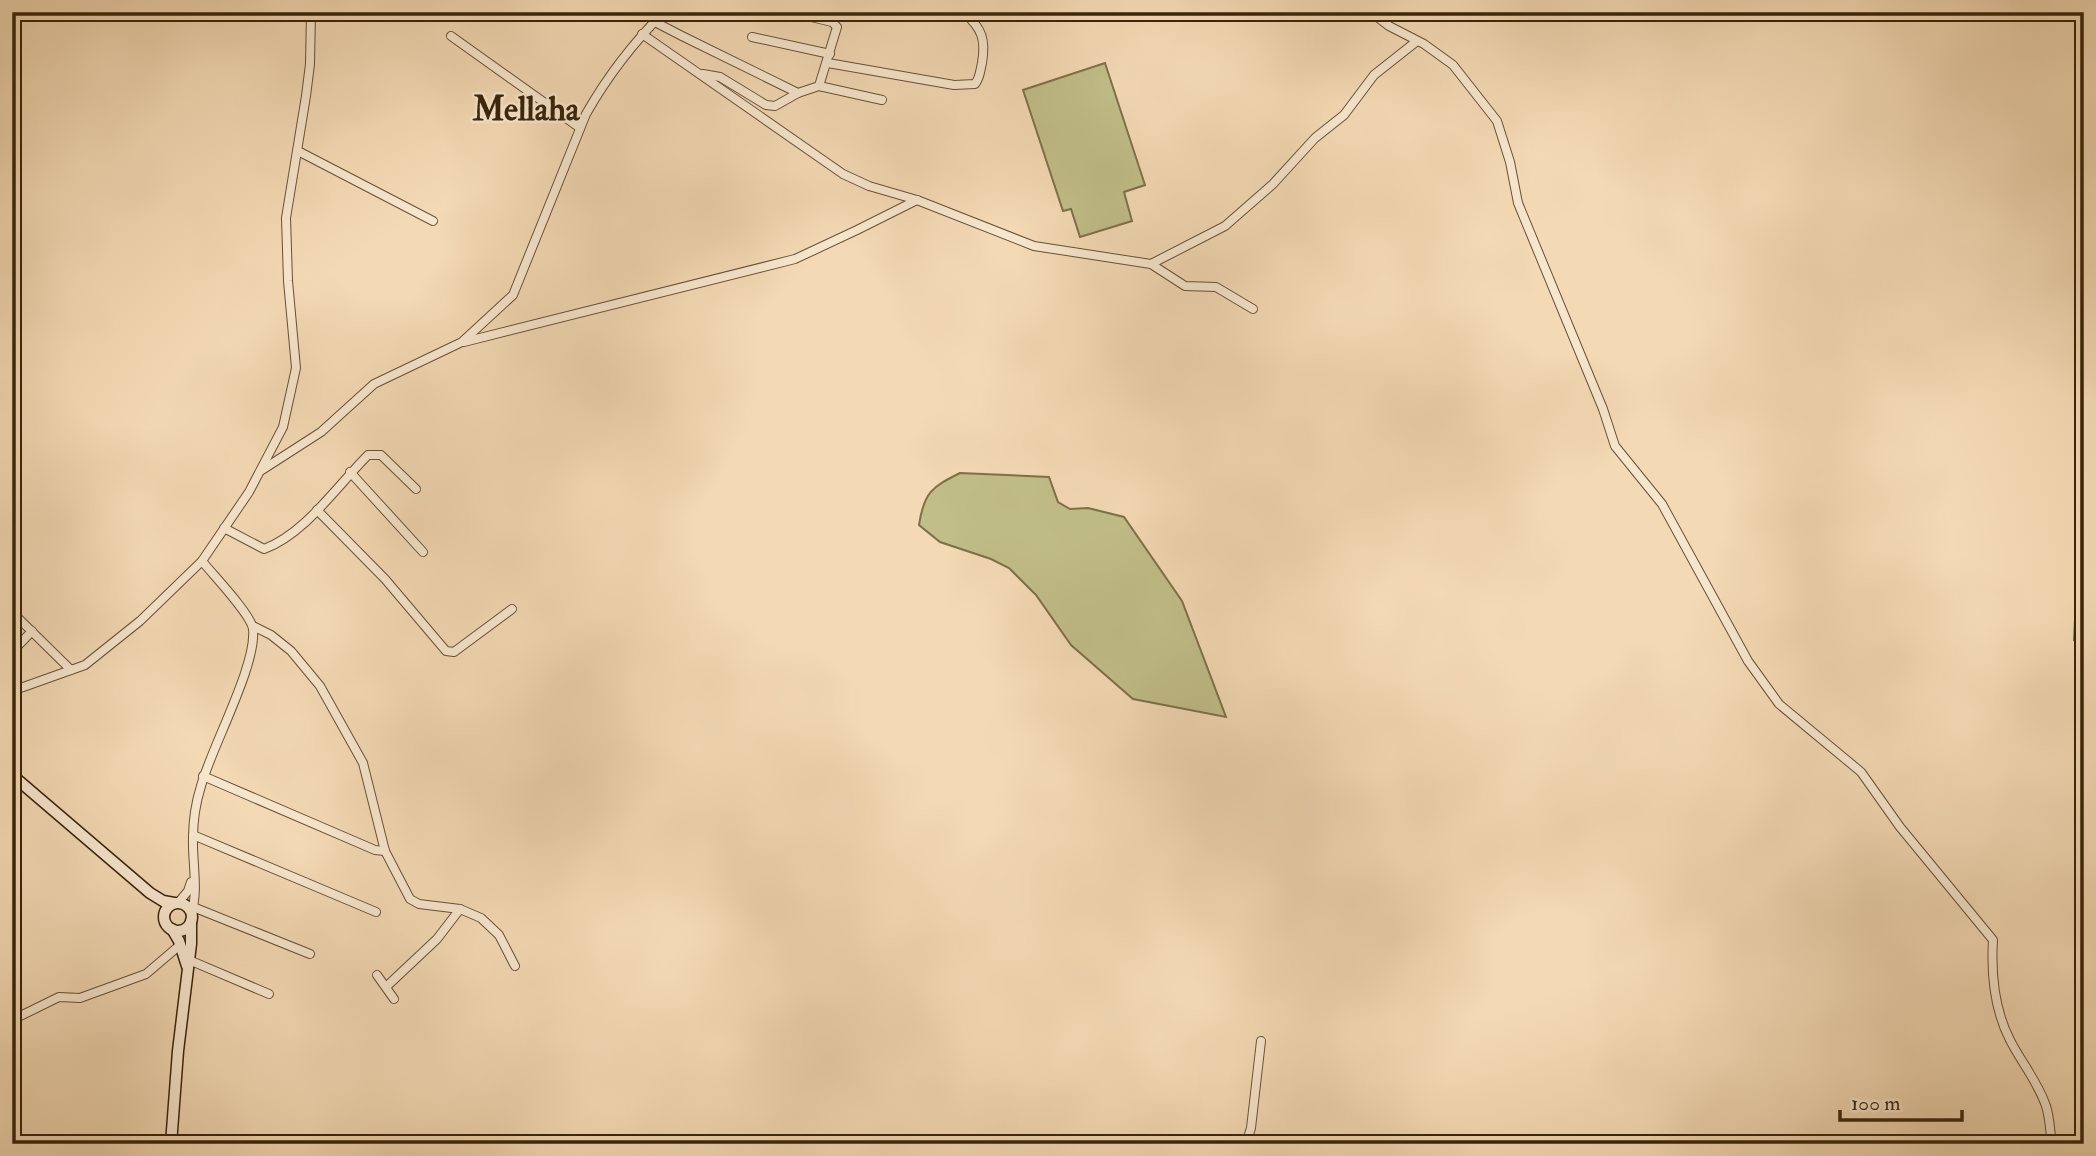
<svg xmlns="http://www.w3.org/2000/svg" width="2096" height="1156" font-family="'IM FELL Double Pica',serif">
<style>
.green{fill:#c1be89;stroke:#7d7149;stroke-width:2}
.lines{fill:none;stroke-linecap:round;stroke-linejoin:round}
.street-casing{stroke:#685134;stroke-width:10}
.secondary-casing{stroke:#392409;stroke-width:13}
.street{stroke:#f7e6ce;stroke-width:8}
.secondary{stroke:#f7e6ce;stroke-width:10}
.labels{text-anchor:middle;stroke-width:5;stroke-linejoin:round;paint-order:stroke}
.quarter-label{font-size:33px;font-weight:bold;fill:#392409;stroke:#f7e6ce}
</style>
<rect width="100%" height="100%" fill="#f3d9b4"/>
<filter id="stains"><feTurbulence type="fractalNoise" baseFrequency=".00286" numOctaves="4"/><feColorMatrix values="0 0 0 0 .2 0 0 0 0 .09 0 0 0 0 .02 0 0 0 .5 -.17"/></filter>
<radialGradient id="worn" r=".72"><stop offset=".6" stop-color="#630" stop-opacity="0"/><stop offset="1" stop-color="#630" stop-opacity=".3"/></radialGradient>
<!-- green -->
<g class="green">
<path d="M1105,63L1145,185L1124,192L1132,221L1080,237L1071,209L1063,211L1023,90Z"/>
<path d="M2084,449V640H2074L2083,455Z"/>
<path d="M960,473L1049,477L1058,502L1070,509L1088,508L1124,517L1182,601L1226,717L1133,699L1071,645L1036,595L1009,568L991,559L940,542L919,525C924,492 932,487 960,473Z"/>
</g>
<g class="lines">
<!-- street casing -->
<g class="street-casing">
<g id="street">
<path d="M644,12L655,22L682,36L798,93"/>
<path d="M1371,12L1389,26L1424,44L1453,65L1497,121L1510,162L1518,203L1603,409L1615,446L1662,504L1748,661L1779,704L1861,772L1900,827L1993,940C1991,973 1994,1009 2010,1040C2021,1062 2038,1082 2046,1106C2050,1118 2050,1132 2052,1144"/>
<path d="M642,34L843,174L869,186L917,200L1034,246L1151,264L1185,286L1216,287L1253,309"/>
<path d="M451,36L580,128"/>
<path d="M752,37L830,54"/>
<path d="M828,63L954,85L975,84C980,78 980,71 982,63C986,39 982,29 964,12"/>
<path d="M703,74L720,77L766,105L775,106L798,93L819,86L837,27L832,22L807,16"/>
<path d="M819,86L882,100"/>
<path d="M298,151L433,221"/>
<path d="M1151,264L1225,226L1273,184L1315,138L1344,115L1374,75L1417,41"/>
<path d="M464,342L795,259L857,230L917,200"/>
<path d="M262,470L321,432L374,384L462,342L513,295L586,114C607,77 634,42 664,12"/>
<path d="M350,472L423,552"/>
<path d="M317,510L385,579L446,651L454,652L512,609"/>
<path d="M224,528L264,549C305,534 337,486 368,455H381L416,489"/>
<path d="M12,612L71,670"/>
<path d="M253,626L271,635L291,651L320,686L363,763L385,851L410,899L419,904L460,909L481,918L499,935L515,966"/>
<path d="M12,652L32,631"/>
<path d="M12,691L85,665L140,621L202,561L249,492L283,427L296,368L288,281L286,218L306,96L310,64L311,12"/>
<path d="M203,776L375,850L385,851"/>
<path d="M193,835L376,912"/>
<path d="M178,903L188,891L191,882"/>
<path d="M193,907L310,954"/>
<path d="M191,913C199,893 192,860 193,838C193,822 196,802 201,786C212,746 257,665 253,629C251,614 213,575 202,561"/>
<path d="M189,960L269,994"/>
<path d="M377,975L394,999"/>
<path d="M387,986L437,939L460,909"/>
<path d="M12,1020L59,997L80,998L146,974L180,945"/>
<path d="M1246,1144L1251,1128L1261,1041"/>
</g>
</g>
<!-- secondary casing -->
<g class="secondary-casing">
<g id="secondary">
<path d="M12,775L150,893L163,901L174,903"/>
<circle cx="178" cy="917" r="14"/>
<path d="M172,929L179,941L187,966"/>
<path d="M171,1144L178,1051L191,944V921"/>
</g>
</g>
<!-- street -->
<use href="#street" class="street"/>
<!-- secondary -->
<use href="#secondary" class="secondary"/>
</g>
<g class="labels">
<!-- quarter labels -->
<g class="quarter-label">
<text x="526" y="120">Mellaha</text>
</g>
</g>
<!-- margin -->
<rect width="2096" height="1156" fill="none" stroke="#f3d9b4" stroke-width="42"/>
<rect x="14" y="14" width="2068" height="1128" fill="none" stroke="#392409" stroke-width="3.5"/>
<rect x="21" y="21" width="2054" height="1114" fill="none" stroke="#392409" stroke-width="2"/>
<!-- scale -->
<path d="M1840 1110v10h122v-10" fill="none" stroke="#392409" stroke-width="3.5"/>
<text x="1851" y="1110" font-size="21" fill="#392409" stroke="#f7e6ce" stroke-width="5" paint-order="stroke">100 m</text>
<rect width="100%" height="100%" filter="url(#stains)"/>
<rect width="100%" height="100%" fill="url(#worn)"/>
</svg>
